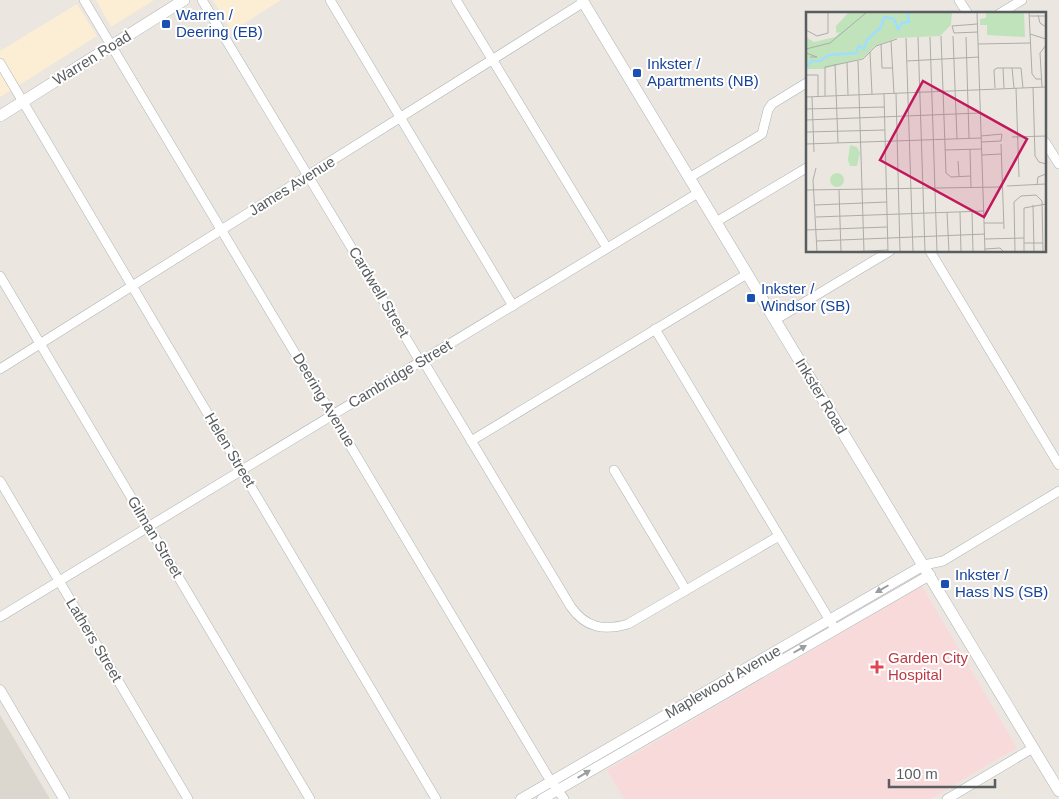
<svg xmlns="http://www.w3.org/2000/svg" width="1059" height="799" font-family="Helvetica,sans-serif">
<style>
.commercial{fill:#fceed4}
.education{fill:#dbd6ce}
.medical{fill:#f9dadb}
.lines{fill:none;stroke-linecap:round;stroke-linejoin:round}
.minor-casing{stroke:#aeb2b5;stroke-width:10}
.tertiary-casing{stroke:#aeb2b5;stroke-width:11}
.secondary-casing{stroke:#adb1b5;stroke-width:12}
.minor{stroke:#fff;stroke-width:9}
.tertiary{stroke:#fff;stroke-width:10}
.secondary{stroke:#fff;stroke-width:11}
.oneway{fill:#9b9ea0}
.transit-dot{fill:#1a4fb4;stroke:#fff;stroke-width:2}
.health-dot{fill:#e0444e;stroke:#fff;stroke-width:2}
.labels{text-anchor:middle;stroke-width:4;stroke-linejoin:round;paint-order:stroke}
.transit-label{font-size:15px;fill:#164399;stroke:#fff;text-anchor:start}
.street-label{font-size:15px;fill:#595d60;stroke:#fff}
.health-label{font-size:15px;fill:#be3a42;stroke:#fff;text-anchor:start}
.inset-river{fill:none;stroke:#9fdefc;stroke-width:2.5}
.inset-road{fill:none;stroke:#adaca9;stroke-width:1}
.view{fill:#c2185b;fill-opacity:0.15;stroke:#c2185b;stroke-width:2.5}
.inset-edge{fill:none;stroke:#595d60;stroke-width:2.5}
</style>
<rect width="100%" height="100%" fill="#ebe7e0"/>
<!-- commercial -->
<g class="commercial">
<path d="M96,0H154L111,27Z"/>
<path d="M213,0H281L232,31Z"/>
<path d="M77,4L97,36L0,97V51Z"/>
</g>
<!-- education -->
<path class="education" d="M0,715L50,799H0Z"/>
<!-- medical -->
<path class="medical" d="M922,586L1017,748L930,799H624L607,770Z"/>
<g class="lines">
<!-- minor casing -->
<g class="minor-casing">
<g id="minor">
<path d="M84,0L547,775L564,799"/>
<path d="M202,0L418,358L425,364L571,607C586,628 604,631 628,624L779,536"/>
<path d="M330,0L513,306"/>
<path d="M456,0L607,248"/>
<path d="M959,0L968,14"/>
<path d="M999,14L1022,0"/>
<path d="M0,63L436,799"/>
<path d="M1045,142L1059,164"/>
<path d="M689,178L762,134L768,110L772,104L808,82"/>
<path d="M716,222L808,167"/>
<path d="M930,251L1059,465"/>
<path d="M0,276L310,799"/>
<path d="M775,320L890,251"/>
<path d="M655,329L835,629"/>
<path d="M0,369L584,2"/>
<path d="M471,441L747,274"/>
<path d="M614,470L686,590"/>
<path d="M0,481L188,799"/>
<path d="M924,565L943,561L1059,491"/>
<path d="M0,617L698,193"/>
<path d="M947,799L1033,748"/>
</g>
</g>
<!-- tertiary casing -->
<g class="tertiary-casing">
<g id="tertiary">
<path d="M0,690L64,799"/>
<path d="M521,799L924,565"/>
<path d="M542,799L930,575"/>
</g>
</g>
<!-- secondary casing -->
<g class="secondary-casing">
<g id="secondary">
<path d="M582,0L1059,791"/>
<path d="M0,116L184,0"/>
</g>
</g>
<!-- minor -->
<use href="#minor" class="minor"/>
<!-- tertiary -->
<use href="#tertiary" class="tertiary"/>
<!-- secondary -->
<use href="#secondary" class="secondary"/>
</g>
<!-- one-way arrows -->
<defs><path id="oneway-solid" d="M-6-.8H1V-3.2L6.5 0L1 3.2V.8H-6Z" transform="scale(1.25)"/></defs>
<g class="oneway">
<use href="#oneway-solid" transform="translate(882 589) rotate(150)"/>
<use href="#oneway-solid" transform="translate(800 649) rotate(-30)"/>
<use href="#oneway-solid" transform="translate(584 774) rotate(-31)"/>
</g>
<!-- markers -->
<g class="transit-dot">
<rect x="161" y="19" width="10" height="10" rx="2.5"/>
<rect x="632" y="68" width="10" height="10" rx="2.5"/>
<rect x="746" y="293" width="10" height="10" rx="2.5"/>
<rect x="940" y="579" width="10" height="10" rx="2.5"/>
</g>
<path class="health-dot" d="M874.5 659.5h5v5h5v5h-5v5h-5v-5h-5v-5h5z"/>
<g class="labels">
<!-- transit labels -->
<g class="transit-label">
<text x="176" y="20">Warren /<tspan x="176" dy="17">Deering (EB)</tspan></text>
<text x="647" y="69">Inkster /<tspan x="647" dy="17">Apartments (NB)</tspan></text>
<text x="761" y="294">Inkster /<tspan x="761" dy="17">Windsor (SB)</tspan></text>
<text x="955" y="580">Inkster /<tspan x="955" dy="17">Hass NS (SB)</tspan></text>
</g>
<!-- street labels -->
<g class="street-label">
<text transform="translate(92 58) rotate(-32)" y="5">Warren Road</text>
<text transform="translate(292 186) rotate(-32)" y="5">James Avenue</text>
<text transform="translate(379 292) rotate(59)" y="5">Cardwell Street</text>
<text transform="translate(400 374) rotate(-31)" y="5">Cambridge Street</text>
<text transform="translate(821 396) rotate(59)" y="5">Inkster Road</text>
<text transform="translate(324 400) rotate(59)" y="5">Deering Avenue</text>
<text transform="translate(230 450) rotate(59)" y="5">Helen Street</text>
<text transform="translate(155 537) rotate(59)" y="5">Gilman Street</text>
<text transform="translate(94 640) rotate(59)" y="5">Lathers Street</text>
<text transform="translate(723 682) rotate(-30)" y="5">Maplewood Avenue</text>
</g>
<!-- health labels -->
<g class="health-label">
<text x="888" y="663">Garden City<tspan x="888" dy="17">Hospital</tspan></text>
</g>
</g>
<!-- overview -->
<g transform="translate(806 12)">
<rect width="240" height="240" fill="#ebe7e0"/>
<path d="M43,0H146L145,13L134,24L91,26L69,34L57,46L18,57H0V25L8,30L29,25L34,20L30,21V14ZM180,0H218L219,25L181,23V13H174V7L180,6ZM44,133L51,135L54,141L51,154H44L42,148ZM24 168a7 7 0 1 1 14 0a7 7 0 1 1-14 0Z" fill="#c0e3bc"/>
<path class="inset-river" d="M0,54L6,49H14L23,43L50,41L53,34L58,37L61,28L75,15L78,5L88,7L92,17L96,11L103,10L101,0"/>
<path class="inset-road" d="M171,0L179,240M223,0L226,62L230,67H236M232,3L234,11L240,15M223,4H240M171,12L146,14L148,21L172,20M0,18L11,24L22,21V0M224,22L240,27M135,24L140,161L145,165L165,164M147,24L151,127M112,25L119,240M124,25L131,240M160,25L163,126M100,26L107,240M85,29L88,82M75,32L76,56H86M172,32L224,31M0,37L24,31L61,0M64,40L66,82M0,41L11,45H4M52,49L58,240M101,49L173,45M41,51L42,83M29,52L32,131M191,56H215L217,76M197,56L198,76M206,56L208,76M0,63H12V85M227,75L229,144L233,150L240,152M236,75L234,41L240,33M189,76L188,58L191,56M210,76L213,165M90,81L94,240M78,82L82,240M19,84V55L57,47L70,34L91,27M0,85L240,75M6,85L8,140M0,97L78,95M0,108L174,101M0,120L79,118M175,124L196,122L195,129L175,130M206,125L240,124M0,132L175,126M195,132L198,217M164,137L165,176M139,138L176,137M176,143L195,142M152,149L153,164M10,156L7,168L11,240M231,173L232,165L240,162M201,174L240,172M0,178L196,175M33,178L35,240M9,193L81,190M227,193L228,240M166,199L167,240M141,200L143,240M154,200L155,240M10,205L178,199M178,211H197M0,218L81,215M179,227L218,226M11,229L179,222M218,231H237M179,237L194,236L198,240M44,240L82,238M209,240L208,190L215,184L230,183L236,189L237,240M218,240V196L240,192"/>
<path class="view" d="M117,69L221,127L178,205L74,148Z"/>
<rect width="240" height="240" class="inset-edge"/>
</g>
<!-- scale -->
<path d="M889 779v8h106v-8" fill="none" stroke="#595d60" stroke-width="2.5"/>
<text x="896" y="779" font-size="15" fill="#595d60" stroke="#ffffff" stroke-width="4" paint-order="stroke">100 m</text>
</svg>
